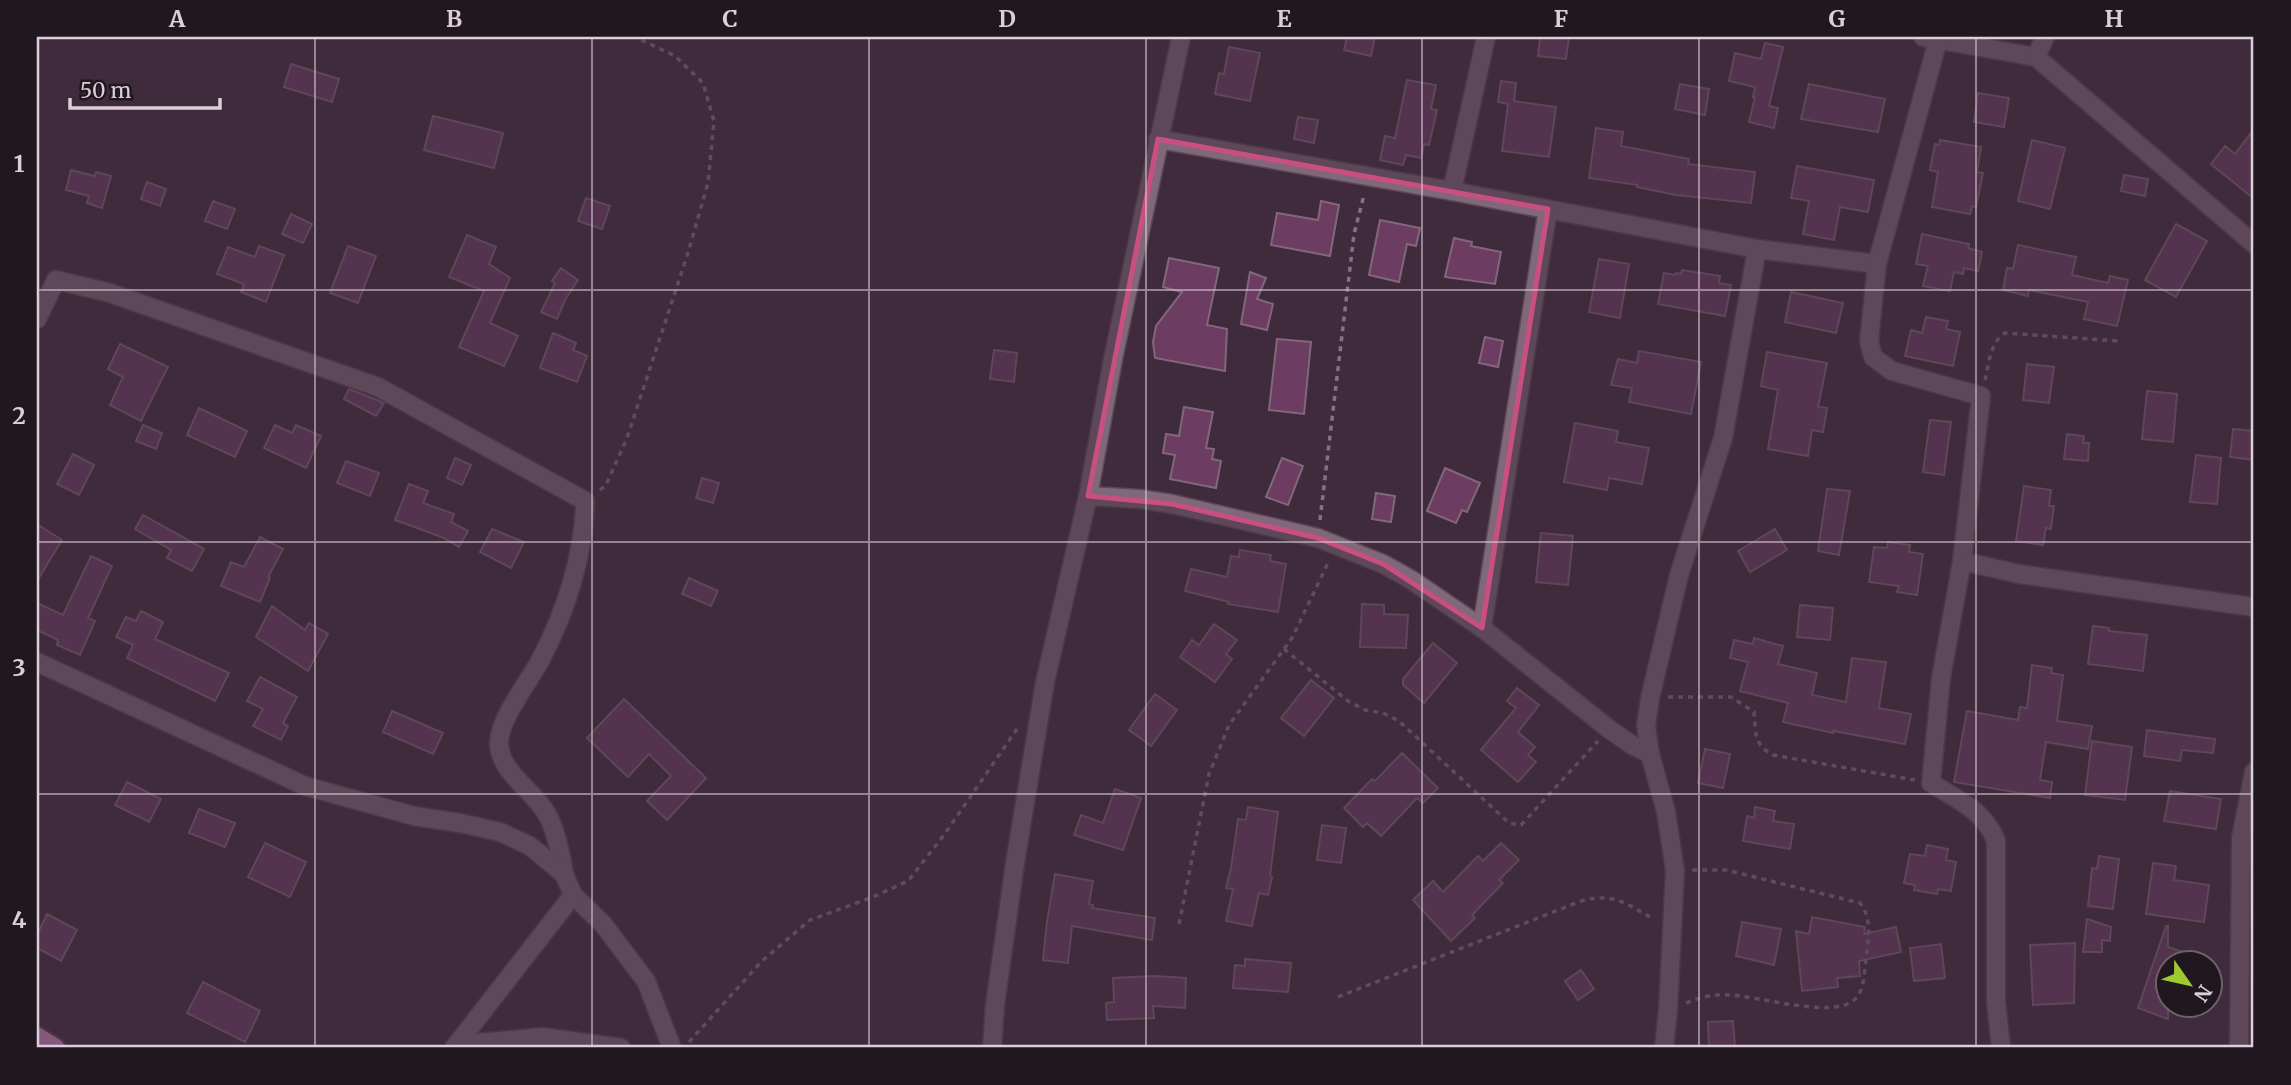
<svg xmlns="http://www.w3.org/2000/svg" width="2291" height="1085" font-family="Merriweather,serif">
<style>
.building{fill:#6c3c62;stroke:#80687a;stroke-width:2}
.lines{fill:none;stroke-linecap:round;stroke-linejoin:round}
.minor-casing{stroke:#5a4856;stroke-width:21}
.trunk-casing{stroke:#5a4856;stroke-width:23}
.path{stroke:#847280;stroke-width:3.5;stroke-dasharray:5 5;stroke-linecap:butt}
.minor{stroke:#80687a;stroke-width:18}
.trunk{stroke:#db90cb;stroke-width:19}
.marked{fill:none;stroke:#ca4f81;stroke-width:5;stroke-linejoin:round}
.grid{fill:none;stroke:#ddcfd9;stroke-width:2;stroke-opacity:0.55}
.neatline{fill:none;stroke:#ddcfd9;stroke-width:2.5}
.grid-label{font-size:23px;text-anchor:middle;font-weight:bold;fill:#ddcfd9}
</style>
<rect width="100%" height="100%" fill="#402b3c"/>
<!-- building -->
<g class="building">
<path d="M1347,37H1375L1371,56L1344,50Z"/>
<path d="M1540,37H1569L1566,59L1538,56Z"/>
<path d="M1765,43L1783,47L1769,106L1778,108L1774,128L1749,122L1755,97H1753L1755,87L1729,81L1735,53L1761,59Z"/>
<path d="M1229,47L1260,53L1250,101L1215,94L1219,73L1224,74Z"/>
<path d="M291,64L339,79L332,102L284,87Z"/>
<path d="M1407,80L1436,85L1431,109L1437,110L1429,145L1424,144L1421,158L1406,155L1403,165L1380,160L1385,136L1395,138Z"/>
<path d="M1501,81L1516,83L1514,101L1556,107L1549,157L1502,151L1508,104L1498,102Z"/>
<path d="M1680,84L1709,89L1705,115L1675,109Z"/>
<path d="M1809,84L1885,99L1878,132L1801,119Z"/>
<path d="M1978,93L2009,98L2004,127L1974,122Z"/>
<path d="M433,116L503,133L494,168L424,150Z"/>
<path d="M1298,117L1318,120L1314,143L1294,139Z"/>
<path d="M1596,128L1623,132L1621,146L1689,159L1688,164L1755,172L1751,203L1676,195L1637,187L1638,185L1589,178Z"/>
<path d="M2254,129V199L2211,164L2225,146L2235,154Z"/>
<path d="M1940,140L1981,147L1977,172L1983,173L1976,207L1972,206L1970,214L1932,207L1938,172L1930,170L1935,144L1939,145Z"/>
<path d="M2032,140L2065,148L2050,209L2018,201Z"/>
<path d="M1797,166L1874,180L1868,212L1840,207L1834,240L1803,234L1809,201L1791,198Z"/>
<path d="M71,170L95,176L96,172L111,176L102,208L87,203L89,196L66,190Z"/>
<path d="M2124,175L2148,179L2145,196L2121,191Z"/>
<path d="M147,182L166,189L160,206L141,199Z"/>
<path d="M586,198L610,206L602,229L578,221Z"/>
<path d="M213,201L235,209L227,229L205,221Z"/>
<path d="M1321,201L1339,205L1330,256L1271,245L1277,213L1318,220Z"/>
<path d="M291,214L312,224L303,243L282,234Z"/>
<path d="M1380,220L1420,228L1416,246L1407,244L1399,282L1369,275Z"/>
<path d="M2176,224L2207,241L2176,297L2145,280Z"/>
<path d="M1922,234L1969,244L1968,248L1982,252L1978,271L1964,268L1963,274L1954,272L1950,291L1923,286L1928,266L1916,264Z"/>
<path d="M467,235L496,247L489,264L510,278L490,323L518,336L504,366L459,347L484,291L449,277Z"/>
<path d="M1454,238L1472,242L1471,246L1501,252L1495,284L1445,277Z"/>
<path d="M2018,245L2076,257L2072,275L2108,283L2110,276L2128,280L2117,326L2084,319L2088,302L2029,290L2028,296L2003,290L2007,268L2013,269Z"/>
<path d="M259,246L284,255L266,302L241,292L244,284L217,274L228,247L255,257Z"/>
<path d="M348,246L376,256L358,303L330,293Z"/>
<path d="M1169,258L1219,268L1207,325L1227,329L1225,371L1155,358L1153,342L1156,326L1182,292L1163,287Z"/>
<path d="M1599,259L1629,264L1620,318L1589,312Z"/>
<path d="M561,268L578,280L565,300L557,319L541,312L555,283L552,281Z"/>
<path d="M1682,270L1720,276L1719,283L1731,285L1725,316L1658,304L1664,273L1675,275L1676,273L1681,274Z"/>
<path d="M1250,272L1266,278L1257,299L1273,304L1267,330L1241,324Z"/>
<path d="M1791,292L1843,303L1836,333L1785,322Z"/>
<path d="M1926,317L1948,321L1946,329L1960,332L1953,366L1905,356L1911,330L1922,333Z"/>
<path d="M553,333L576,343L573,350L587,356L577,382L540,368Z"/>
<path d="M1485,337L1503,341L1498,367L1479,363Z"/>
<path d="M1277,339L1311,342L1304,414L1269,410Z"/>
<path d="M120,344L168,367L141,421L110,405L123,377L108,369Z"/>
<path d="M994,350L1017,353L1014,382L990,379Z"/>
<path d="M1639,351L1701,362L1691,414L1629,402L1632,388L1611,385L1618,359L1637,363Z"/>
<path d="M1767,352L1827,363L1818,407L1827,408L1823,432L1812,430L1808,456L1768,449L1778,390L1761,386Z"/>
<path d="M2027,364L2054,367L2049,403L2023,400Z"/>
<path d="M349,389L384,403L376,416L344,399Z"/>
<path d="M2147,391L2177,394L2173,442L2142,439Z"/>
<path d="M1184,407L1213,412L1206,448L1214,449L1212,459L1221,461L1216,488L1170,479L1175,455L1163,453L1166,434L1179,436Z"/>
<path d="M199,408L247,431L235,457L187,435Z"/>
<path d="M1930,420L1951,422L1944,475L1923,472Z"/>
<path d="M1575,423L1618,431L1616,442L1649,448L1642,484L1609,478L1607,490L1564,482Z"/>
<path d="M143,425L162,433L156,449L136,441Z"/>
<path d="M275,425L292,433L296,425L321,436L306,468L264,448Z"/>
<path d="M2233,429L2254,431V460L2230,457Z"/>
<path d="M2067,434L2084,436L2083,443H2089L2088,461L2064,459Z"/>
<path d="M73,454L94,465L79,495L57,484Z"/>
<path d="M2196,455L2221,458L2217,504L2190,502Z"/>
<path d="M455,458L471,465L462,485L447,478Z"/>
<path d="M1282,458L1303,466L1288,505L1266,497Z"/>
<path d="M346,461L379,473L370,496L337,483Z"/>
<path d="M1445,468L1480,483L1467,512L1462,510L1456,523L1427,511Z"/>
<path d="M702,478L719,483L713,503L696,498Z"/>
<path d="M409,484L428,491L423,503L454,514L451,522L468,531L459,547L444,538L395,520Z"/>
<path d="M2024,486L2051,490L2049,506H2054L2051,529L2046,528L2043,545L2016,541Z"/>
<path d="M1827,489L1850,491L1839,555L1818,551Z"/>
<path d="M1376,493L1395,496L1391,522L1372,519Z"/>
<path d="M143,515L204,549L192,571L167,558L171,550L135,529Z"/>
<path d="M37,524L62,540L37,581Z"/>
<path d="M492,529L524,542L511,568L480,552Z"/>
<path d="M1775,529L1787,550L1750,572L1738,551Z"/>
<path d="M1541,533L1573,536L1568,585L1536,582Z"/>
<path d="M260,537L283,549L268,577L270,578L260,602L221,586L231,562L244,567Z"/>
<path d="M1888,542L1910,545L1909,552L1923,554L1917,595L1897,592L1899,586L1869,582L1874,547L1887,548Z"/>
<path d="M1240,550L1271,555L1270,561L1286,564L1278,612L1228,604L1229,602L1185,591L1191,569L1227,577L1231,556L1239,557Z"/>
<path d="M91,556L112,566L88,618L95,621L80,655L57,645L58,640L37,630V603L63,615Z"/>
<path d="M689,578L718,591L711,606L682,594Z"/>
<path d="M1362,604L1384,605V614L1408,615L1406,648L1360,647Z"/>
<path d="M1800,605L1833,608L1830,640L1797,637Z"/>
<path d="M272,606L305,630L309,623L328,634L308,671L256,637Z"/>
<path d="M141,611L163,622L155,639L229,673L215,701L127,658L133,645L116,637L126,617L136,621Z"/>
<path d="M1214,624L1237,640L1226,654L1232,659L1215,682L1180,657L1192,640L1199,645Z"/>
<path d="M2093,626L2109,628V631L2147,635L2143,671L2088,664Z"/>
<path d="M1754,638L1783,646L1778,664L1817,673L1812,695L1846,702L1852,658L1886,662L1879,708L1911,714L1905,744L1833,731V733L1783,722L1788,703L1740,691L1748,662L1730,658L1734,640L1753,644Z"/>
<path d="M1433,643L1457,663L1424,703L1403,685V679Z"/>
<path d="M2032,665L2052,668L2051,673L2063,675L2057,721L2092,726L2088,749L2046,742L2040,780L2052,782L2050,798L1954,782L1967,711L2018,720L2020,707L2027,708Z"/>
<path d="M260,677L297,697L283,723L288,726L281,740L253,726L263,709L247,701Z"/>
<path d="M1311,680L1334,698L1304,736L1281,718Z"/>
<path d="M1517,688L1539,705L1518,732L1535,747L1528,755L1536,762L1518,782L1481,750L1516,708L1507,701Z"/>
<path d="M1155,694L1177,710L1151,746L1129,730Z"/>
<path d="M624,699L706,778L667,820L647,801L671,776L649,754L628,777L587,738Z"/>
<path d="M392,711L443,733L433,754L383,732Z"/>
<path d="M2147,730L2215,739L2213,753L2182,750L2180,761L2144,756Z"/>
<path d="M2092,741L2132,747L2125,800L2085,795Z"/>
<path d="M1705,749L1730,754L1723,788L1698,783Z"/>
<path d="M1402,753L1438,788L1423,803L1417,798L1381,836L1367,823L1363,827L1344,808L1372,779L1375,781Z"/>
<path d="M127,782L161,799L149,822L115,805Z"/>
<path d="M1115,789L1141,798L1123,850L1074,835L1081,815L1103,823Z"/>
<path d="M2170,791L2221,799L2216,829L2164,821Z"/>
<path d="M1248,807L1278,812L1270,876L1272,877L1268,895L1259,893L1252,926L1226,921L1233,889L1226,888L1231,868L1238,819L1246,820Z"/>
<path d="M1755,807L1775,811L1773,821L1794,824L1790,849L1743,841L1747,816L1754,818Z"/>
<path d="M199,809L235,823L225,847L189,833Z"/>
<path d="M1322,825L1346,828L1341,863L1317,860Z"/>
<path d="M265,843L306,862L290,897L248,877Z"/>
<path d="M1501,843L1519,860L1499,880L1503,883L1472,915L1475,918L1451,941L1413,900L1433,881L1443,892L1478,856L1483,861Z"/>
<path d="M1927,845L1948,849L1946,860L1956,862L1951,891L1938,889L1937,894L1914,890L1915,885L1904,883L1910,854L1925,856Z"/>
<path d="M2099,856L2119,859L2113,909L2088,906L2092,868L2097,869Z"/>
<path d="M2153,863L2176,866L2174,880L2209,885L2204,922L2146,914Z"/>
<path d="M1055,874L1093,881L1089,904L1093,905L1092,908L1155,918L1152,940L1072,926L1068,963L1043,960L1047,922Z"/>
<path d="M47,914L77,930L61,961L37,948V935Z"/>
<path d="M1812,917L1865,927L1864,934L1896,927L1901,952L1859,961L1860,976L1837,978L1838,987L1802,991L1796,931L1809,934Z"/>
<path d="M2087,919L2111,927L2110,941L2102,940V952H2083Z"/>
<path d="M1742,922L1781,929L1774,965L1736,956Z"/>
<path d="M2166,926H2168V947L2206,960V962H2168V1019L2138,1008Z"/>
<path d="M2075,943L2074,1003L2033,1005L2030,945Z"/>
<path d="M1941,944L1945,978L1914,981L1910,948Z"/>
<path d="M1245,959L1291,963L1288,992L1233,988L1235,965L1245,966Z"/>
<path d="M1581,970L1594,989L1578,1000L1565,981Z"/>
<path d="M1155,976L1186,978L1185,1008L1153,1006L1154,1018L1107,1020L1106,1003L1114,1002L1113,978Z"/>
<path d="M203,982L260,1011L245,1042L187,1013Z"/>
<path d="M1733,1021L1735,1048H1709L1708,1022Z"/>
</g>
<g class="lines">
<!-- minor casing -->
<g class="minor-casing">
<g id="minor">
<path d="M1923,37L2036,57"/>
<path d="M2045,37L2036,57L2254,244"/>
<path d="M1158,139L1452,191L1757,249L1877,264L1938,40"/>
<path d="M1452,191L1486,37"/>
<path d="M1877,264L1869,341L1873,357L1892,371L1981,396L1962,561L2019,574L2254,607"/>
<path d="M37,319L56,280L110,293L378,387L585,501C584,555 566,611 541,659C530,680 498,720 499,744C500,774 537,792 549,818C557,835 561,855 564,874"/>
<path d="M1088,496L1139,499L1172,504L1318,538L1383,564L1410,579L1482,628L1609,729L1632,745L1650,754"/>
<path d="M1962,561L1941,678L1931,783C1959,801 1981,808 1996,840V1001L2001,1048"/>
<path d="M1482,628L1548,209"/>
<path d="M37,662L305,786L414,816L460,823L500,832L530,846L564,874L573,895L603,924L646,981L672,1048"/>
<path d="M457,1045L542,1037L621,1048"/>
<path d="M454,1048L573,895"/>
<path d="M992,1048L995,1005L1015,863L1045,682L1088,496L1113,359L1181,37"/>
<path d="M1664,1048L1668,1010L1675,871L1666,812L1650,754L1646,726L1650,698L1679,575L1723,438L1757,249"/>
<path d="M2239,1048L2241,838L2254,772"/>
</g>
</g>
<!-- trunk casing -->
<g class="trunk-casing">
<path id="trunk" d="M37,1037L55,1048"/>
</g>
<!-- path -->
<g class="path">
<path d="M1985,380C1989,364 1990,342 2005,333L2118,341"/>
<path d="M600,490L606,485L627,438L687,256L708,183L714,121L703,83L675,56L635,37"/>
<path d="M1320,520L1354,234L1364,195"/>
<path d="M1284,649L1348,701L1365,710L1383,713L1399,721L1509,823L1521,825L1598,741"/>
<path d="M1668,697H1731L1754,712C1756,733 1753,744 1773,755L1915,780"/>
<path d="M1179,924L1209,774L1229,725L1292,638L1328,563"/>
<path d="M1338,997L1581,901C1616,892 1625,904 1654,919"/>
<path d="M1686,1003C1700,997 1714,994 1728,995C1759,996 1832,1019 1854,1000C1865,991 1864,972 1866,959C1868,939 1873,920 1860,903L1726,870H1692"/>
<path d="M689,1042L762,961L810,920L873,897L908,881L944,835L1017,729"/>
</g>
<!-- minor -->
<use href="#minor" class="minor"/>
<!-- trunk -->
<use href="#trunk" class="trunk"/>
</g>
<!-- marked area -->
<path d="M0 0H2291V1085H0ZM1158,139L1548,209L1482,628L1383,564L1318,538L1172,504L1088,496Z" fill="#402b3c" fill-opacity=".55" fill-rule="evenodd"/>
<path class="marked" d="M1158,139L1548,209L1482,628L1383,564L1318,538L1172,504L1088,496Z"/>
<!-- grid -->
<path class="grid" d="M315,37V1048M592,37V1048M869,37V1048M1146,37V1048M1422,37V1048M1699,37V1048M1976,37V1048M37,290H2254M37,542H2254M37,794H2254"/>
<!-- border -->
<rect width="2291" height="1085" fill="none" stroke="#21181f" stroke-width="77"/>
<!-- north arrow -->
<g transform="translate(2189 984) rotate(124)"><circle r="33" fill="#21181f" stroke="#6c6169" stroke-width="2"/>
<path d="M0-5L12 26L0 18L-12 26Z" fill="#9eca2f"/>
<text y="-10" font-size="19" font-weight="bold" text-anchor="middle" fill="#ddcfd9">N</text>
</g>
<!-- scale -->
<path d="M70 98v10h150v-10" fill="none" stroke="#ddcfd9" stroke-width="3.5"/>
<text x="80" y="98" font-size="21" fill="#ddcfd9" stroke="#21181f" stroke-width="5" paint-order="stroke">50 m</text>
<rect x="38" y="38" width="2214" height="1008" class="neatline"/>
<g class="grid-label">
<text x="177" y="27">A</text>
<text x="454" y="27">B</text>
<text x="730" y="27">C</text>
<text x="1007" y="27">D</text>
<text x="1284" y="27">E</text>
<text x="1561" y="27">F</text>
<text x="1837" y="27">G</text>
<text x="2114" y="27">H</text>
<text x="19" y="172">1</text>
<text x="19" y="424">2</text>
<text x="19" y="676">3</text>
<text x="19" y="928">4</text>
</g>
</svg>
